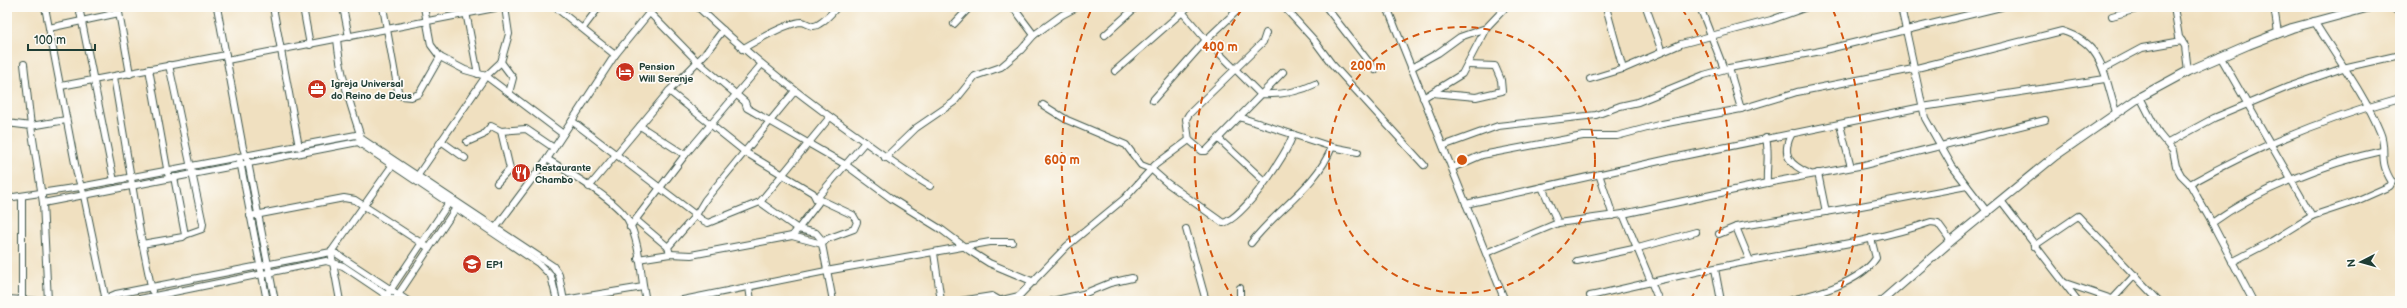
<svg xmlns="http://www.w3.org/2000/svg" width="2407" height="308" font-family="'Balsamiq Sans',sans-serif">
<style>
.lines{fill:none;stroke-linecap:round;stroke-linejoin:round}
.minor-casing{stroke:#3e5549;stroke-width:8}
.major-casing{stroke:#3e5549;stroke-width:10}
.minor{stroke:#fff;stroke-width:6}
.major{stroke:#fff;stroke-width:8}
.rail{stroke:#1f3d34;stroke-width:1.5;stroke-dasharray:6 3;stroke-linecap:butt}
.ring{fill:none;stroke:#d45610;stroke-width:2;stroke-dasharray:7 5}
.labels{text-anchor:middle;stroke-width:3.5;stroke-linejoin:round;paint-order:stroke}
.poi-label{font-size:10px;font-weight:bold;fill:#1f3d34;stroke:#fdfcf7;text-anchor:start}
.centre{fill:#d45610;stroke:#fdfcf7;stroke-width:2}
.ring-label{font-size:12px;text-anchor:middle;font-weight:bold;fill:#d45610;stroke:#fdfcf7;stroke-width:3.5;stroke-linejoin:round;paint-order:stroke}
</style>
<rect width="100%" height="100%" fill="#fdfcf7"/>
<filter id="ink" filterUnits="userSpaceOnUse"><feTurbulence type="fractalNoise" baseFrequency=".025" numOctaves="2"/><feDisplacementMap in="SourceGraphic" scale="8" xChannelSelector="R" yChannelSelector="G"/><feConvolveMatrix kernelMatrix="1 2 1 2 8 2 1 2 1" color-interpolation-filters="sRGB"/></filter>
<filter id="wash" filterUnits="userSpaceOnUse"><feTurbulence type="fractalNoise" baseFrequency=".012" numOctaves="4" result="noise"/><feDisplacementMap in="SourceGraphic" scale="16" xChannelSelector="R" yChannelSelector="G"/><feGaussianBlur stdDeviation="0.9" result="paint"/><feColorMatrix in="noise" values="0 0 0 0 0 0 0 0 0 0 0 0 0 0 0 0 0 1.4 0 .05"/><feComposite in="paint" operator="in"/></filter>
<g filter="url(#wash)">
<rect width="100%" height="100%" fill="#f0e0c0"/>
</g>
<g filter="url(#ink)">
<g class="lines">
<!-- minor casing -->
<g class="minor-casing">
<g id="minor">
<path d="M45,7L77,174L84,196L106,301"/>
<path d="M79,7L114,181"/>
<path d="M118,7L130,74"/>
<path d="M217,7L243,148L248,162L275,301"/>
<path d="M273,7L299,147"/>
<path d="M303,7L310,45"/>
<path d="M343,7L349,37"/>
<path d="M383,7L398,91L401,96L411,97L419,94L440,57"/>
<path d="M424,7L431,45L440,57L465,70L486,76L563,134"/>
<path d="M465,7L478,74"/>
<path d="M555,7L615,55"/>
<path d="M644,7L697,61L745,102L747,108L846,165L892,199L942,230L970,251L989,263L1034,282"/>
<path d="M698,7C747,54 799,95 854,134C879,152 903,170 930,186"/>
<path d="M1013,7L1034,35"/>
<path d="M1178,7L1206,40L1260,94C1280,95 1297,93 1315,84"/>
<path d="M1284,7L1314,40L1331,63L1424,165"/>
<path d="M1326,7L1375,70"/>
<path d="M1387,7L1505,301"/>
<path d="M1606,7L1623,69"/>
<path d="M1646,7L1662,52"/>
<path d="M1700,7L1724,69"/>
<path d="M1901,7L1925,118L1952,166L1988,213"/>
<path d="M2174,7L2179,37L2185,46L2188,71"/>
<path d="M2274,7L2278,33"/>
<path d="M2391,7L2400,13"/>
<path d="M2112,16L2144,7"/>
<path d="M954,24L970,7"/>
<path d="M49,28L119,13"/>
<path d="M583,28L599,7"/>
<path d="M1105,35L1136,7"/>
<path d="M337,39C340,73 350,104 361,137"/>
<path d="M742,49C754,42 788,22 802,22C808,23 812,29 819,24C826,20 832,13 837,7"/>
<path d="M2220,56L2312,216L2272,241L2232,262"/>
<path d="M227,60L500,7"/>
<path d="M501,62L513,78L509,93"/>
<path d="M24,64L31,126L43,203L48,301"/>
<path d="M169,65L203,224L202,229L185,235"/>
<path d="M1411,68L1438,53L1460,37L1486,28"/>
<path d="M1729,68L1741,109"/>
<path d="M149,69L168,174"/>
<path d="M2103,69L2142,48L2182,41"/>
<path d="M1115,71L1188,7"/>
<path d="M114,77L140,232L152,291"/>
<path d="M1590,79L1623,69L1681,44L1771,20L1807,7"/>
<path d="M61,86L226,55"/>
<path d="M669,91L745,152L813,193L818,203L798,229L816,233L821,239L833,301"/>
<path d="M1432,93L1476,97L1502,91L1501,80L1495,66L1468,65"/>
<path d="M2140,97L2159,134L2173,151L2176,166L2181,175L2190,184L2212,223L2253,301"/>
<path d="M1423,98L1462,74L1486,28L1506,7"/>
<path d="M1153,100L1206,40L1241,7"/>
<path d="M1043,105L1067,120L1126,145L1141,165L1151,169L1167,183L1223,223C1243,218 1288,154 1293,134"/>
<path d="M1239,117L1332,147L1358,152"/>
<path d="M572,121L702,220L708,223L760,202L830,117"/>
<path d="M7,123L31,126"/>
<path d="M1840,125L1851,167"/>
<path d="M31,126L66,120"/>
<path d="M640,126L685,155"/>
<path d="M1792,133C1780,155 1790,165 1810,174"/>
<path d="M1766,138C1770,156 1766,166 1767,183"/>
<path d="M1219,139L1264,181"/>
<path d="M1189,140L1202,151H1206L1283,72"/>
<path d="M441,141L465,158"/>
<path d="M467,142L483,135L491,126L501,131L526,129L554,148"/>
<path d="M2168,143L2214,118L2288,87L2343,68L2400,55"/>
<path d="M1443,146L1498,126L1596,115L1620,106L1638,102L1704,75L1729,68L1816,52L2001,7"/>
<path d="M885,158L916,128L954,102L975,76L1001,67L1021,50L1034,35L1062,15L1077,7"/>
<path d="M547,159C568,172 616,200 628,220C641,244 640,275 646,301"/>
<path d="M240,161L267,301"/>
<path d="M1452,168L1482,155L1583,136H1617L1662,124L1741,109L1797,92L1913,69L2062,31C2104,44 2104,75 2116,112"/>
<path d="M1818,173L1826,212"/>
<path d="M1599,174L1613,216"/>
<path d="M418,175L486,76L501,62L509,34L505,7"/>
<path d="M497,183L510,169L501,131"/>
<path d="M2190,184C2256,147 2327,118 2400,98"/>
<path d="M589,187L669,91L705,54L723,30"/>
<path d="M1542,187L1558,223"/>
<path d="M7,198L80,187L356,135L553,266L559,275L564,301"/>
<path d="M2002,202L2078,301"/>
<path d="M43,203L358,142L538,263L551,276L557,301"/>
<path d="M1466,204L1673,158L1922,107L2105,79"/>
<path d="M1623,214L1659,301"/>
<path d="M250,216L344,198L355,200L429,248"/>
<path d="M2312,216L2354,202L2390,186L2392,182C2377,159 2388,150 2380,132C2364,93 2336,57 2314,21"/>
<path d="M636,220L668,247"/>
<path d="M2212,223C2259,189 2326,163 2382,151"/>
<path d="M630,227L685,155L761,65"/>
<path d="M1736,227L1750,261"/>
<path d="M1186,229L1206,301"/>
<path d="M494,230L547,159L615,55L654,7"/>
<path d="M1719,234L1736,227L1861,206L1967,186"/>
<path d="M792,236L822,244L827,239L854,229L857,222L853,215L817,198L865,142"/>
<path d="M1251,243C1277,209 1316,187 1332,147"/>
<path d="M142,244L183,237L185,235L174,177"/>
<path d="M2034,246L2078,216L2159,301"/>
<path d="M934,253L941,301"/>
<path d="M1486,253L1558,223L1623,214L1767,183L1864,165L2045,120"/>
<path d="M670,254L668,247L696,215L705,200L794,92"/>
<path d="M638,259L670,254L691,255L792,236L798,229L760,202"/>
<path d="M1577,261L1638,248L1696,232"/>
<path d="M1715,269L1721,301"/>
<path d="M2065,283L2112,299"/>
<path d="M749,287L751,301"/>
<path d="M1240,288V301"/>
<path d="M1590,296C1643,284 1697,271 1750,261C1811,249 1873,242 1931,222L1938,223L1951,241"/>
<path d="M396,298L458,205"/>
<path d="M7,299L38,301"/>
<path d="M564,300L643,287"/>
<path d="M22,301V196"/>
<path d="M100,301L116,294L331,252L337,254L408,301"/>
<path d="M130,301L326,261L343,266L395,301"/>
<path d="M340,301L331,252L394,163"/>
<path d="M383,301L450,201"/>
<path d="M678,301L826,271L990,242H1012"/>
<path d="M960,301L992,296L999,300"/>
<path d="M998,301L1019,296L1067,246L1125,198L1155,165L1189,140L1186,119L1189,114L1263,42L1266,33"/>
<path d="M1052,301L1083,294L1110,283L1132,278"/>
<path d="M1788,301C1816,294 1860,283 1876,258L1871,238"/>
<path d="M2111,301L2135,275"/>
</g>
</g>
<!-- major casing -->
<g class="major-casing">
<path id="major" d="M1882,301L1951,241L2055,156L2140,97L2188,71L2248,45L2292,28L2370,7"/>
</g>
<!-- minor -->
<use href="#minor" class="minor"/>
<!-- major -->
<use href="#major" class="major"/>
<!-- rail -->
<path class="rail" d="M1271,7L1272,8"/>
</g>
</g>
<!-- distance rings -->
<g class="ring">
<circle cx="1462" cy="160" r="133"/>
<path d="M1234 300A267 267 0 0 1 1242 9M1682 9A267 267 0 0 1 1690 300"/>
<path d="M1087 300A400 400 0 0 1 1091 10M1833 10A400 400 0 0 1 1837 300"/>
</g>
<!-- icons -->
<defs>
<g id="hotel-disc" transform="scale(1)"><circle r="9.5" fill="#c8321e" stroke="#fdfcf7"/><path d="M-6-4.5h1.5V1H6V5H4.5V3h-9V5H-6ZM-4 0a1.8 1.8 0 1 1 3.6 0ZM.5 0V-2.5h3Q6-2.5 6 0Z" fill="#fff"/></g>
<g id="office-disc" transform="scale(1)"><circle r="9.5" fill="#c8321e" stroke="#fdfcf7"/><path d="M-6-3h4V-5.5h4V-3h4V5H-6ZM-1-4.5V-3h2v-1.5ZM-6 0V1H6V0Z" fill="#fff"/></g>
<g id="restaurant-disc" transform="scale(1)"><circle r="9.5" fill="#c8321e" stroke="#fdfcf7"/><path d="M-5-6h1v4h1v-4h1v4h1v-4h1v5L-1.5 .5V6h-2V.5L-5-1ZM5-6V6H3V1.5H1.5Q1.5-4 5-6Z" fill="#fff"/></g>
<g id="school-disc" transform="scale(1)"><circle r="9.5" fill="#c8321e" stroke="#fdfcf7"/><path d="M0-5L7-2L0 1L-7-2ZM-4 1L0 2.5L4 1V4Q0 6-4 4Z" fill="#fff"/></g>
</defs>
<g fill-rule="evenodd">
<use href="#hotel-disc" x="625" y="72"/>
<use href="#office-disc" x="317" y="89"/>
<use href="#restaurant-disc" x="521" y="173"/>
<use href="#school-disc" x="472" y="264"/>
</g>
<g class="labels">
<!-- poi labels -->
<g class="poi-label">
<text x="639" y="70">Pension<tspan x="639" dy="12">Will Serenje</tspan></text>
<text x="331" y="87">Igreja Universal<tspan x="331" dy="12">do Reino de Deus</tspan></text>
<text x="535" y="171">Restaurante<tspan x="535" dy="12">Chambo</tspan></text>
<text x="486" y="268">EP1</text>
</g>
</g>
<circle cx="1462" cy="160" r="6" class="centre"/>
<g class="ring-label">
<text x="1220" y="51">400 m</text>
<text x="1368" y="70">200 m</text>
<text x="1062" y="164">600 m</text>
</g>
<!-- margin -->
<rect width="2407" height="308" fill="none" stroke="#fdfcf7" stroke-width="24"/>
<!-- north arrow -->
<g transform="translate(2361 262) rotate(264)" stroke="#fdfcf7" stroke-width="3" paint-order="stroke">
<path d="M0-3L7 15L0 10L-7 15Z" fill="#1f3d34"/>
<text y="-6" font-size="11" font-weight="bold" text-anchor="middle" fill="#1f3d34">N</text>
</g>
<!-- scale -->
<path d="M28 44v6h67v-6" fill="none" stroke="#1f3d34" stroke-width="2"/>
<text x="34" y="44" font-size="12" fill="#1f3d34" stroke="#fdfcf7" stroke-width="3" paint-order="stroke">100 m</text>
</svg>
